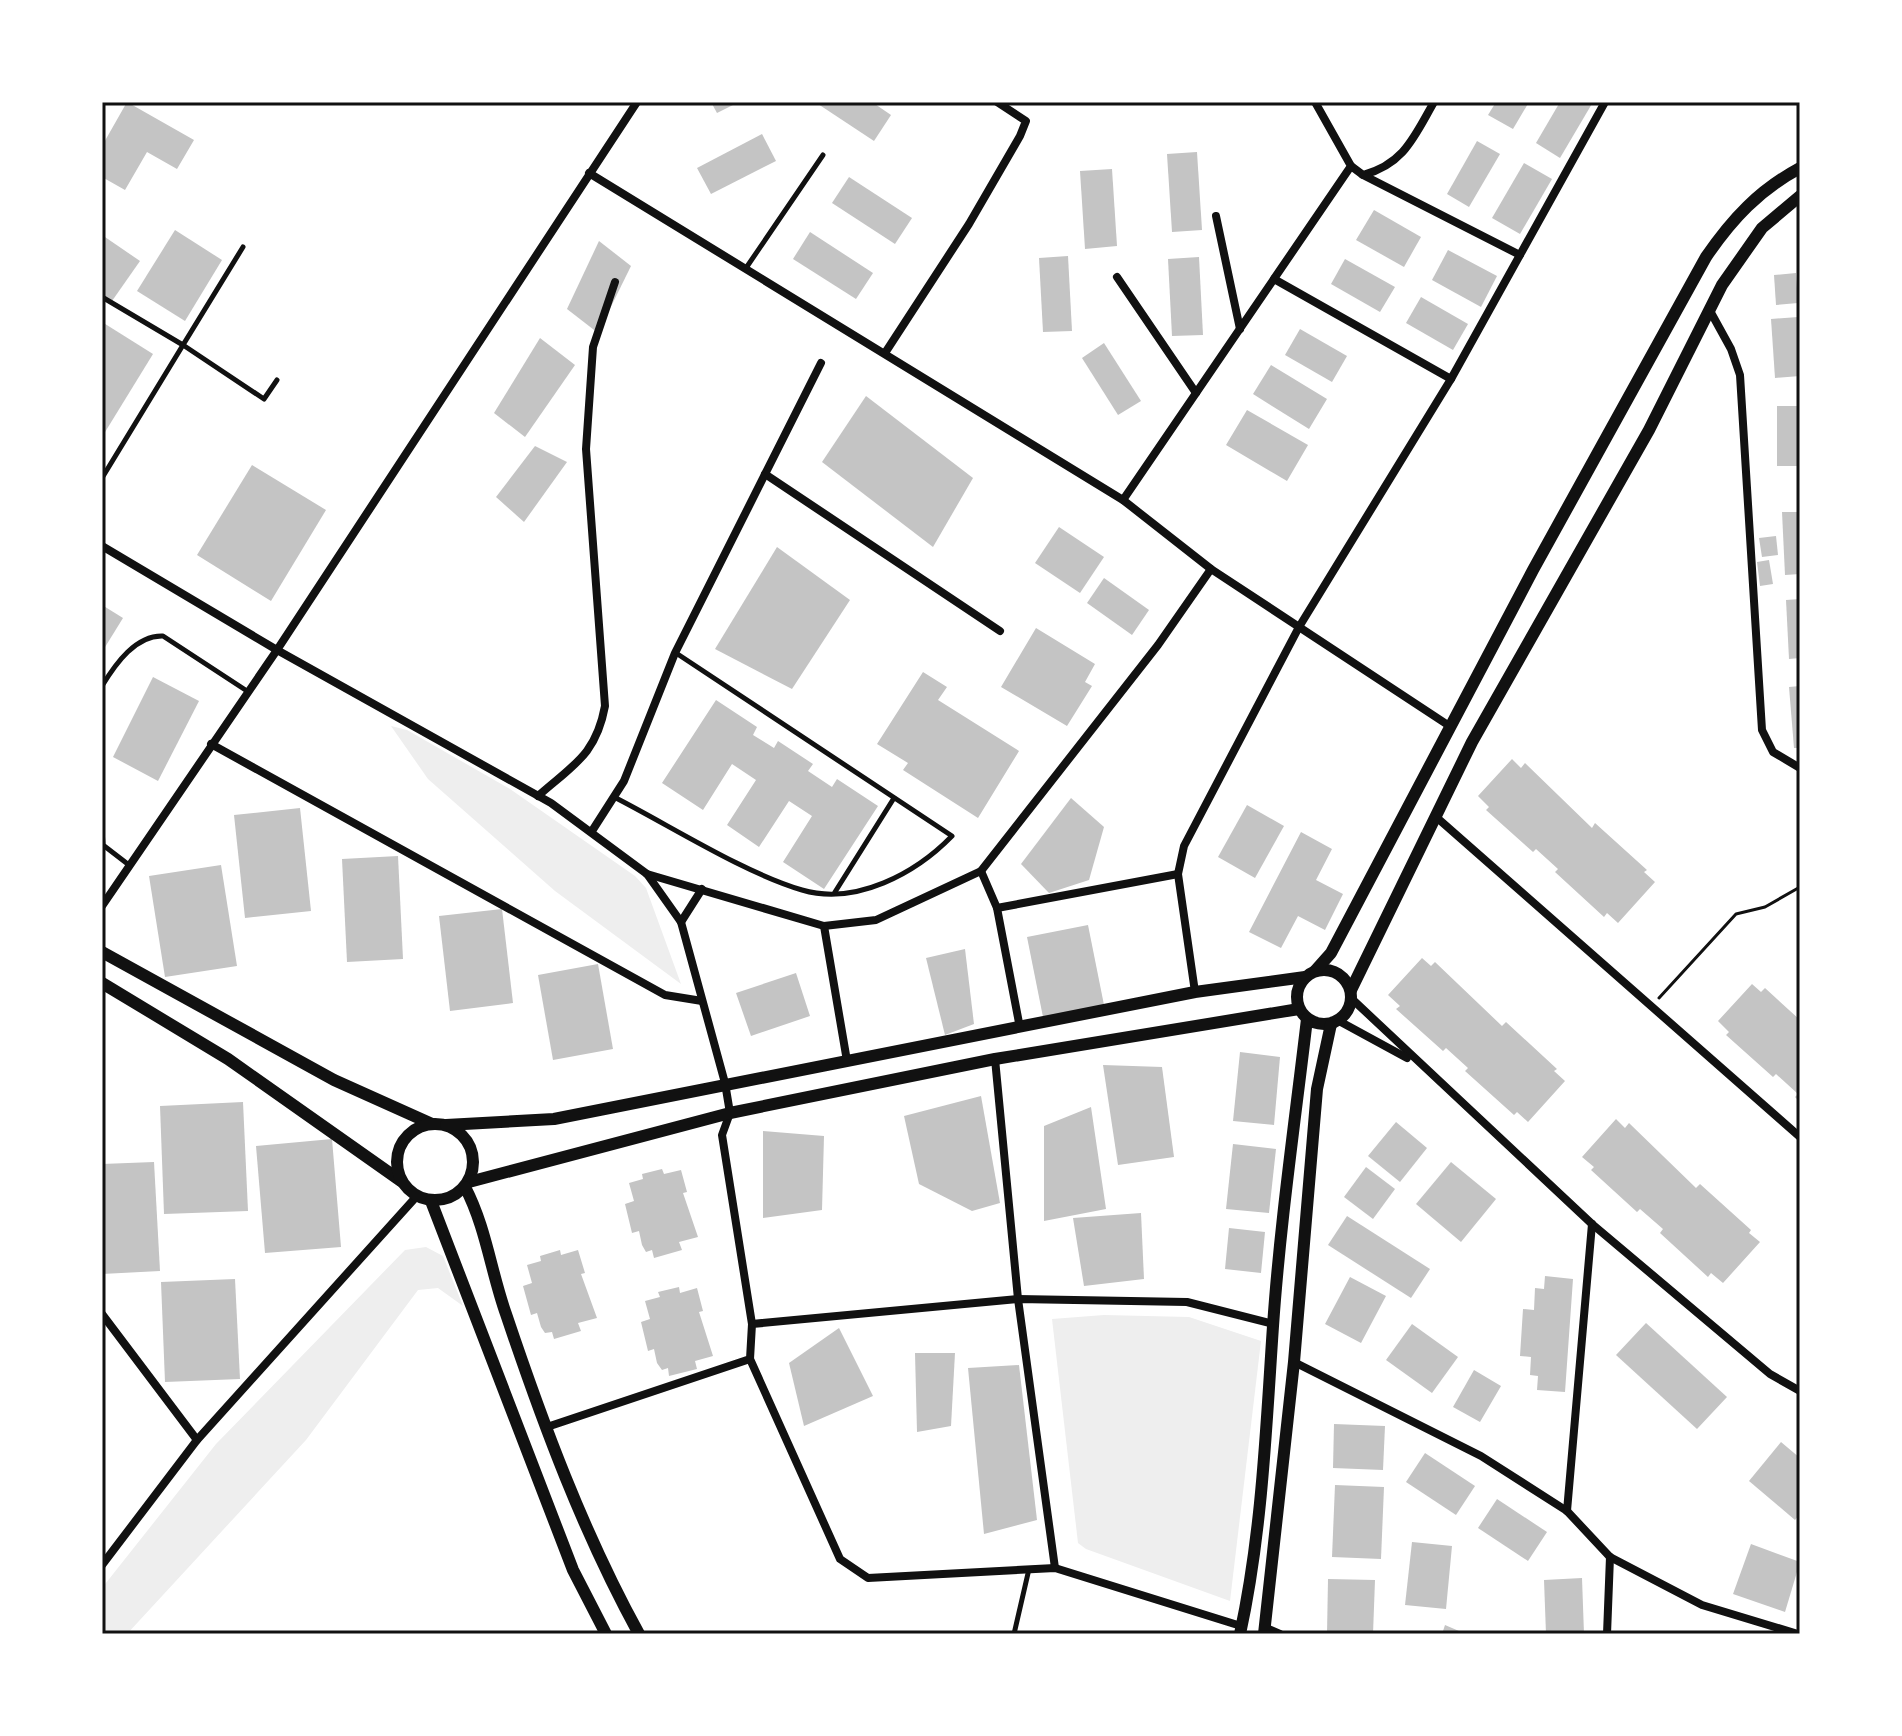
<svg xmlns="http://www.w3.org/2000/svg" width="1902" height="1736" font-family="'Nunito Sans',sans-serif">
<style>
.green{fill:#eee}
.building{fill:#c4c4c4}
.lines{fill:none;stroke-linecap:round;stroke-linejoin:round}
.path{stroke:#111;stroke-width:3}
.service{stroke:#111;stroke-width:5}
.minor{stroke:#111;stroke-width:8}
.secondary{stroke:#111;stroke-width:12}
.neatline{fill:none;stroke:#111;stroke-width:3}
</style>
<rect width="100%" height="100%" fill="#fff"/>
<!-- green -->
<g class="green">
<path d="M391,726L407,730L510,789L635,876L646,888L681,984L555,891L428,779Z"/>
<path d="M426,1247L443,1256L463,1306L438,1288L418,1290L306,1440L127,1634H102V1588L216,1444L405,1250Z"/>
<path d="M1104,1315L1189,1317L1261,1341L1230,1601L1086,1549L1078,1543L1052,1319Z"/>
</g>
<!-- building -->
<g class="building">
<path d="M127,102L194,140L177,169L147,152L125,190L102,177V146Z"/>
<path d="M711,102H739L717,113Z"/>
<path d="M815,102H872L891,115L874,141Z"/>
<path d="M1496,102H1529L1513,129L1488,115Z"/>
<path d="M1560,102H1593L1560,158L1536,143Z"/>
<path d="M762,134L776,161L711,194L697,168Z"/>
<path d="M1477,141L1500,154L1469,207L1447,194Z"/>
<path d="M1197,152L1202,230L1172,232L1167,154Z"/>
<path d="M1524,163L1552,179L1520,234L1492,218Z"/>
<path d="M1112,169L1117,246L1085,249L1080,171Z"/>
<path d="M849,177L912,218L895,244L832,203Z"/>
<path d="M1374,210L1421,237L1404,267L1356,240Z"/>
<path d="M175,230L222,260L185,321L137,291Z"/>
<path d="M810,232L873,273L856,299L793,259Z"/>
<path d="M102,235L140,261L112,301L102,295Z"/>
<path d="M599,241L631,266L598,333L567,309Z"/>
<path d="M1448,250L1497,276L1481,307L1432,280Z"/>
<path d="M1068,256L1072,331L1043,332L1039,258Z"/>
<path d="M1199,257L1203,335L1172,336L1168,259Z"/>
<path d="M1345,259L1395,287L1380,312L1331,284Z"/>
<path d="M1796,273L1798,303L1776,305L1774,275Z"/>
<path d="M1421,297L1468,324L1453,350L1406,323Z"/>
<path d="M1798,317L1800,376L1775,378L1771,319Z"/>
<path d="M102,322L153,354L102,437Z"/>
<path d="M1300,329L1347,356L1332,382L1285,355Z"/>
<path d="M540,338L575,365L525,437L494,413Z"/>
<path d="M1104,343L1141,401L1118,415L1082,358Z"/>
<path d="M1271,365L1327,399L1309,429L1253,394Z"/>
<path d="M866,396L973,478L933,547L822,462Z"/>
<rect x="1777" y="406" width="23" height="60"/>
<path d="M1247,410L1308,445L1287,481L1226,445Z"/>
<path d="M535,446L567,462L524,522L496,497Z"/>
<path d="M252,465L326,510L271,601L197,555Z"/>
<path d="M1782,512H1800V574L1785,575Z"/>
<path d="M1059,527L1104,557L1080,593L1035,563Z"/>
<path d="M1776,536L1778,555L1762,557L1759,538Z"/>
<path d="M777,547L850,600L792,689L715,649Z"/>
<path d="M1769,560L1773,584L1760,586L1757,562Z"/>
<path d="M1104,578L1149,610L1132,635L1087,603Z"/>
<path d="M1800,599V658L1789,659L1786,600Z"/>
<path d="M102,605L123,618L102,652Z"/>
<path d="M1036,628L1095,664L1085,682L1092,686L1067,726L1001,687Z"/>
<path d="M923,672L947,687L938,700L1019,751L978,818L903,770L908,763L877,744Z"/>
<path d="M153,677L199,701L158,781L113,757Z"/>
<path d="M1800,686V748H1794L1789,687Z"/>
<path d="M716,700L757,727L753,735L774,748L778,741L813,764L808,771L832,787L837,779L878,806L824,889L783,862L812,816L789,801L759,847L727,825L756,780L732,764L703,810L662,783Z"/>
<path d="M1512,759L1521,768L1525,763L1592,828L1595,823L1647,870L1644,872L1655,882L1618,923L1607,913L1604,917L1555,872L1558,869L1536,849L1533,852L1486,810L1489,807L1478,796Z"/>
<path d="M1071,798L1104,827L1089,880L1049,893L1021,864Z"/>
<path d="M1247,805L1284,826L1255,878L1218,857Z"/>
<path d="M300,808L311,911L245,918L234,815Z"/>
<path d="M1301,832L1332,849L1316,880L1343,894L1325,930L1298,916L1281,948L1249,932Z"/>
<path d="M398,856L403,959L347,962L342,859Z"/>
<path d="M221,865L237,966L165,977L149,876Z"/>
<path d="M502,909L513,1003L450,1011L439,916Z"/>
<path d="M1088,925L1104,1005L1043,1017L1027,937Z"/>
<path d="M965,949L974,1024L945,1035L926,958Z"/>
<path d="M1422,958L1431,966L1435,962L1502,1026L1506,1022L1557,1069L1554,1071L1565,1081L1528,1122L1517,1112L1514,1115L1465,1071L1468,1068L1446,1048L1443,1051L1396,1009L1400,1006L1388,995Z"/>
<path d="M598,964L613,1049L553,1060L538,975Z"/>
<path d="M796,973L810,1016L751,1036L736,993Z"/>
<path d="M1752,984L1761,992L1765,988L1800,1020V1102L1795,1097L1798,1094L1776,1074L1773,1077L1726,1035L1729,1032L1718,1021Z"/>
<path d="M1240,1052L1280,1057L1274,1125L1233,1121Z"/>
<path d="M1103,1065L1162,1067L1174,1157L1118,1165Z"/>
<path d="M981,1096L1000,1203L972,1211L919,1184L904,1116Z"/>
<path d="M243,1102L248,1211L164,1214L160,1106Z"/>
<path d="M1091,1107L1106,1209L1044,1221V1126Z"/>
<path d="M1616,1119L1625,1128L1629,1123L1696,1188L1700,1184L1751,1230L1749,1233L1760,1242L1723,1283L1711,1273L1708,1277L1660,1233L1663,1229L1640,1209L1637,1212L1591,1170L1594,1167L1582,1157Z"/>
<path d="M1396,1122L1427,1148L1400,1182L1368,1156Z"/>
<path d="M763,1131L824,1136L822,1210L763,1218Z"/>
<path d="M332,1139L341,1247L265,1253L256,1146Z"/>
<path d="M1233,1144L1276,1149L1269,1213L1226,1209Z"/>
<path d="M154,1162L160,1271L102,1274V1164Z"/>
<path d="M1451,1162L1496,1199L1461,1242L1416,1204Z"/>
<path d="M1366,1167L1395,1189L1373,1219L1344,1197Z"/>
<path d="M662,1169L664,1174L681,1170L687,1192L683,1193L698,1237L679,1242L682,1250L654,1258L652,1250L646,1252L642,1245L639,1231L632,1233L625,1204L634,1201L629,1183L643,1179L642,1174Z"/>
<path d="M1141,1213L1144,1279L1084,1286L1073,1218Z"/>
<path d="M1347,1216L1430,1269L1411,1298L1328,1245Z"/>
<path d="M1229,1228L1265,1232L1261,1273L1225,1269Z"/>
<path d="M560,1250L561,1255L578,1250L585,1273L581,1274L597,1318L578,1323L581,1331L554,1339L552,1332L545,1333L541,1327L537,1313L531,1315L523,1286L532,1283L527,1265L541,1261L540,1256Z"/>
<path d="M1545,1276L1573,1279L1565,1392L1537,1390L1538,1376L1530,1375L1531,1357L1520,1356L1523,1309L1534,1310L1535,1288L1544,1289Z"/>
<path d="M1350,1277L1386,1296L1361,1343L1325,1324Z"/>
<path d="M235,1279L240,1379L165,1382L161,1282Z"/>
<path d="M679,1287L680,1293L697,1288L703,1311L699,1312L713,1356L695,1361L697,1369L669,1376L668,1368L662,1370L657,1363L654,1349L648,1351L641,1322L650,1319L645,1301L660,1297L658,1292Z"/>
<path d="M1646,1323L1727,1397L1697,1429L1616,1355Z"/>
<path d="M1412,1324L1458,1357L1432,1393L1386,1360Z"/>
<path d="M839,1328L873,1396L804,1426L789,1363Z"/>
<path d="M915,1353H955L951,1426L917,1432Z"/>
<path d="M1019,1365L1037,1520L984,1534L968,1368Z"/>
<path d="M1474,1370L1501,1386L1480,1422L1453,1407Z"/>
<path d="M1334,1424L1385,1426L1383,1470L1333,1468Z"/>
<path d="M1781,1442L1800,1458V1514L1795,1520L1749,1481Z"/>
<path d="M1425,1453L1475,1486L1456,1515L1406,1482Z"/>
<path d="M1335,1485L1384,1487L1381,1559L1332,1557Z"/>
<path d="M1497,1499L1547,1532L1528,1561L1478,1528Z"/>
<path d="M1412,1542L1452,1546L1446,1609L1405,1605Z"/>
<path d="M1751,1544L1800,1562L1785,1612L1733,1594Z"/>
<path d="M1582,1578L1584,1634H1546L1544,1580Z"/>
<path d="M1328,1579L1375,1580L1373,1634H1327Z"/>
<path d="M1445,1625L1466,1634H1442Z"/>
</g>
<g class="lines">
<!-- path -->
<path class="path" d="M1659,998L1736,914L1765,907L1800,887"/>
<!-- service -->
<g class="service">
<path d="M746,268L823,155"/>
<path d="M102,297L183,345L243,247"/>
<path d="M102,478L183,345L264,399L277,380"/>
<path d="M102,686C116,663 136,635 163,636L247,691"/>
<path d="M614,797C669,825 744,873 802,890C856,906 916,873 952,836L676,653"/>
<path d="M102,829L103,845L129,865"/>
<path d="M835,892L894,798"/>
<path d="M1014,1634L1029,1569"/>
</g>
<!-- minor -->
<g class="minor">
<path d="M1351,166L1363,175C1404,164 1414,137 1434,102"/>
<path d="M589,173L1123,500L1211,569L1451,727"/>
<path d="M1363,175L1520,255"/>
<path d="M1216,216L1240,329"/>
<path d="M1117,277L1196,393"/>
<path d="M1274,279L1451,379L1605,102"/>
<path d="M1709,309L1731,349L1740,375L1762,730L1773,752L1800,768"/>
<path d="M885,353L969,224L1020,136L1026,121L997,102"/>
<path d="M765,474L1000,631"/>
<path d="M1123,500L1351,166L1315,102"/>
<path d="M102,546L277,650L551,803L647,874L681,922L725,1083L730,1113L722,1135L752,1324"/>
<path d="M211,744L665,995L702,1001"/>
<path d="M538,796C573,765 596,755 605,706L586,449L593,347L615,282"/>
<path d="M1435,816L1800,1137"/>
<path d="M592,831L624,781L675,653L821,363"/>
<path d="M981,871L1158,645L1211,569"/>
<path d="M647,874L824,926L876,920L981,871L997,908L1178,874"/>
<path d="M102,906L277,650L637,102"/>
<path d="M997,908L1020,1028"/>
<path d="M681,922L702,889"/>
<path d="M824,926L847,1061"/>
<path d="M1195,992L1178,874L1184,846L1299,627L1451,379"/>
<path d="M1352,999L1592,1224L1770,1374L1800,1391"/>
<path d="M1339,1021L1407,1058"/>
<path d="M995,1059L1018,1299L1055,1568"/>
<path d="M102,1314L197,1440"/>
<path d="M750,1359L840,1559L868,1578L1055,1568L1241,1626"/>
<path d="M1294,1362L1481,1456L1567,1511L1610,1557L1702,1605L1798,1634"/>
<path d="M547,1427L750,1359L752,1324L1018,1299L1187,1302L1273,1324"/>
<path d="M1567,1511L1592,1224"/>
<path d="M102,1565L197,1440L416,1197"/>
<path d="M1266,1628L1280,1634"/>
<path d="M1607,1634L1610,1557"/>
</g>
<!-- secondary -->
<g class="secondary">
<path d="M102,952L334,1080L432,1124"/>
<circle cx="1324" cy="997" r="27"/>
<path d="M1315,971L1331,953L1533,570L1706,257C1732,219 1759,190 1800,168"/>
<path d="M102,983L228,1059L401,1181"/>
<path d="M1351,990L1472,742L1649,430L1722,285L1762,228L1800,196"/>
<circle cx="435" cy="1162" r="38"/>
<path d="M446,1125L554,1119L1195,992L1305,977"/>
<path d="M469,1182L730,1113L995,1059L1299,1009"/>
<path d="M465,1187C486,1227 491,1272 506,1314C543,1424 583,1532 639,1634"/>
<path d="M431,1201L573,1570L606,1634"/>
<path d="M1240,1634C1262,1533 1266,1429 1273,1326C1280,1224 1295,1121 1307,1019"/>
<path d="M1264,1634L1294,1362L1317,1089L1331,1024"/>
</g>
</g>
<!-- border -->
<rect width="1902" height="1736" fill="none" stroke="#ffffff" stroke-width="208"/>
<rect x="104" y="104" width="1694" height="1528" class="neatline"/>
</svg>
